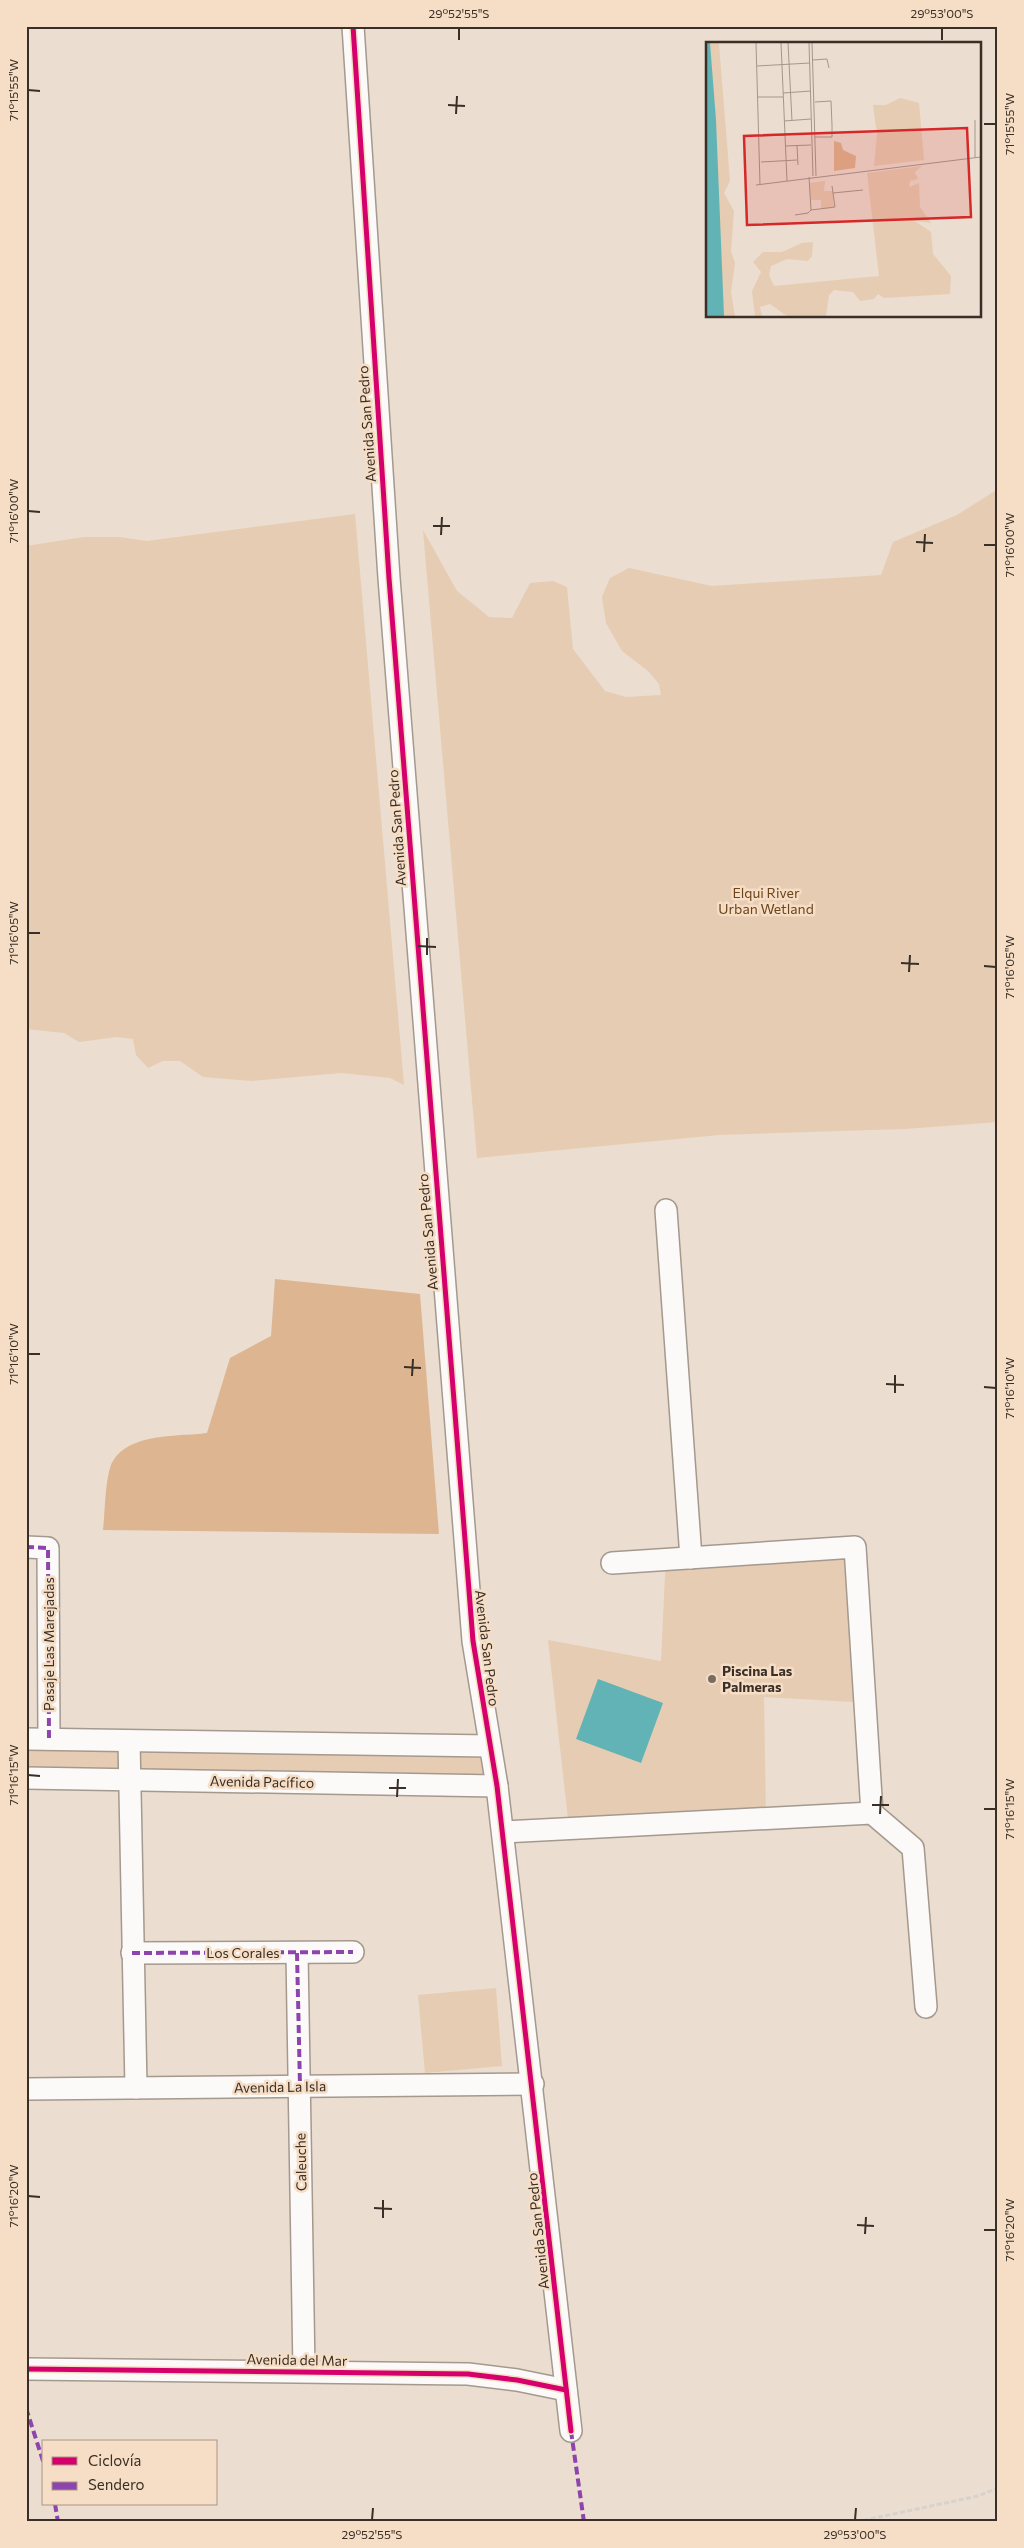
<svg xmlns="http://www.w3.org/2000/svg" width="1024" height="2548" font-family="Commissioner,sans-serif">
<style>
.green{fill:#e6ccb3}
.forest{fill:#ddb691}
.water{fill:#62b3b6}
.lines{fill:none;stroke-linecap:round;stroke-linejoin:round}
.minor-casing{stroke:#a4998f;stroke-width:24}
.path{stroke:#d6d2ce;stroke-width:3;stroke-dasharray:5 2.5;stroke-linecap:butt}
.minor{stroke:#fcfaf8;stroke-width:21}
.quiet{stroke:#8e44ad;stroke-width:4;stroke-dasharray:8 4;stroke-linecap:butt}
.cycleway-casing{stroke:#f6ddc5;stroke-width:8}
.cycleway{stroke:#d6006c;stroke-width:5}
.ticks{fill:none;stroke:#392f26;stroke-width:2}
.poi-dot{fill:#776c62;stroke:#f6ddc5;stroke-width:2}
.labels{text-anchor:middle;stroke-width:5;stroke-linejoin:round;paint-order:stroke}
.street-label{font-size:14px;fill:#392f26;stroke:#f6ddc5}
.park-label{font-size:14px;fill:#6d451a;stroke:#f6ddc5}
.poi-label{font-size:14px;font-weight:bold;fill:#392f26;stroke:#f6ddc5;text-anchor:start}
.inset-road{fill:none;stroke:#a4978c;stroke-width:1}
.view{fill:#d62828;fill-opacity:0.15;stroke:#d62828;stroke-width:2.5}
.inset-edge{fill:none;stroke:#392f26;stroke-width:2.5}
.neatline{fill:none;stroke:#392f26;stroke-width:2}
.ticks-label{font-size:12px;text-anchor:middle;fill:#392f26}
</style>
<rect width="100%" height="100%" fill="#ebddd0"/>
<!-- green -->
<g class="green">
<path d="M998,489V1122L904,1129L719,1135L477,1158L423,530L457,591L489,617L512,618L530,583L553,581L567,587L573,649L605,691L626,697L661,695L659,684L648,671L622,651L606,623L602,597L610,578L629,568L712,586L881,575L893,542L957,515Z"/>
<path d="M355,514L404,1085L390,1078L341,1073L252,1081L203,1077L180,1061H163L148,1068L136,1055L133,1039L117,1037L79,1042L64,1033L26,1029V546L84,537H119L147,541Z"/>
<path d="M666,1553H861L872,1703L764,1697L766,1815L569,1828L548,1640L661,1661Z"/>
<path d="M26,1747L483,1754L488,1777L26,1769Z"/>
<path d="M496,1988L502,2066L425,2073L418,1995Z"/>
</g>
<!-- forest -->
<path class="forest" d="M275,1279L420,1294L439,1534L103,1530C105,1511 105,1485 110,1468C122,1432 177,1437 207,1433L230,1358L271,1336Z"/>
<!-- water -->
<path class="water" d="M598,1679L663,1703L641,1763L576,1739Z"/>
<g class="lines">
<!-- minor casing -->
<g class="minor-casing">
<g id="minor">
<path d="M353,26L389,578L473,1641L497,1786L571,2431"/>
<path d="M666,1210L691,1558"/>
<path d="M26,1547L48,1548L49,1739"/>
<path d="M612,1563L855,1547L872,1813"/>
<path d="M26,1739L490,1746"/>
<path d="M129,1741L136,2088"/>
<path d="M26,1778L497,1786"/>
<path d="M503,1832L872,1813L913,1848L926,2007"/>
<path d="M132,1953L353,1952"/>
<path d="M297,1953L304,2371"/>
<path d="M26,2089L533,2084"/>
<path d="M26,2369L468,2374L517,2380L566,2390"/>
</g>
</g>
<!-- path -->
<path class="path" d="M856,2522L978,2496L998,2488"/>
<!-- minor -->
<use href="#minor" class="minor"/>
<!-- quiet -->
<g class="quiet">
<path d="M26,1547L48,1548L49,1739"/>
<path d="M132,1953L353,1952"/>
<path d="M297,1953L300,2086"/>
<path d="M26,2408L44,2464"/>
<path d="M571,2431L584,2522"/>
<path d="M55,2504L58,2522"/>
</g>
<!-- cycleway casing -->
<g class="cycleway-casing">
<g id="cycleway">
<path d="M353,26L389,578L473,1641L497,1786L571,2431"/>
<path d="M26,2369L468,2374L517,2380L566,2390"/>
</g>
</g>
<!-- cycleway -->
<use href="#cycleway" class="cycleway"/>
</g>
<!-- ticks -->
<path class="ticks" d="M459,40V28M942,40V28M28,90L40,91M448,105L465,106M456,114L457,96M984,124H996M28,511L40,512M433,526H450M441,535L442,517M916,542L933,543M984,545H996M924,552L925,534M28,933H40M418,946L436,947M427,955V938M901,963L919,964M984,966L996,967M909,972L910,955M28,1354H40M404,1367L421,1368M412,1376L413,1359M886,1384L904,1385M984,1387L996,1388M895,1393V1375M28,1775L40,1776M389,1788H406M397,1797L398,1779M872,1805H889M984,1809H996M880,1814L881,1796M28,2196L40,2197M374,2208L392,2209M383,2218V2200M857,2225L874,2226M984,2230H996M865,2234L866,2217M372,2520L373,2508M855,2520L856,2508"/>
<!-- markers -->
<circle class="poi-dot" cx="712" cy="1679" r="5"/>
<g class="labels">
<!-- street labels -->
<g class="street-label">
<text transform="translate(367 424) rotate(-94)" y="5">Avenida San Pedro</text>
<text transform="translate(397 828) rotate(-94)" y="5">Avenida San Pedro</text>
<text transform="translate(428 1232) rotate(-95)" y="5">Avenida San Pedro</text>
<text transform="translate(49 1644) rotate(-90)" y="5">Pasaje Las Marejadas</text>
<text transform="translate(487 1648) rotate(83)" y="5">Avenida San Pedro</text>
<text transform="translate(262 1782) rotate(1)" y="5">Avenida Pacífico</text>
<text x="243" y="1958">Los Corales</text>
<text transform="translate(280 2087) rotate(-1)" y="5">Avenida La Isla</text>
<text transform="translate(301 2162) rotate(-91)" y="5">Caleuche</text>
<text transform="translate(538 2231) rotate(-96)" y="5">Avenida San Pedro</text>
<text transform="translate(297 2360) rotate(1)" y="5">Avenida del Mar</text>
</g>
<!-- park labels -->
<g class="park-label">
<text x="766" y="898">Elqui River<tspan x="766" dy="16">Urban Wetland</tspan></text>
</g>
<!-- poi labels -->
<g class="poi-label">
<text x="722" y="1676">Piscina Las<tspan x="722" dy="16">Palmeras</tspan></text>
</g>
</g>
<!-- overview -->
<g transform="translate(706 42)">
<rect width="275" height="275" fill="#ebddd0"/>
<path d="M0,1H13L14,15L24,139L18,151L28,169L25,209L29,221L25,250L29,274H14L0,112ZM194,56L213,61L218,118L168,124L171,92L167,63H180ZM216,124L209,130L212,137L204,139L203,145L213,141L214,165L225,181L209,179L225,190L227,212L245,234L244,252L178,256L172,252L168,257L154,259L147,250L128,248L123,253L120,274H81L64,262L54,265L56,274H49L46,249L55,230L47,220L57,210H76L96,201L107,200L106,214L102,219L81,217L65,224L63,233L68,244L173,234L161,131ZM119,139L118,149H127L128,166L115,167V158H105L103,141Z" fill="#e6ccb3"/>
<path d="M128,99L135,101L137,108L150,114L149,126L128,129Z" fill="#ddb691"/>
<path d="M0,1H4L10,78L18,274H0Z" fill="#62b3b6"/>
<path class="inset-road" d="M50,1L54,143M75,1L81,139M82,1L86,79M103,1L107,134M106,1L110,134M107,18L121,17L123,26M51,24L104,21M77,51L105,49M52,55H77M78,79L105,77M54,94L79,93M109,95H126V83L125,59L109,60M91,103L92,123M79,104L105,103M269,116V78M55,120L91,118M50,143L275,115M127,151L157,148M105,168L129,165L126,144M89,173L102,171L105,168L103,135"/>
<path class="view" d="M261,86L265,175L41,183L38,94Z"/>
<rect width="275" height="275" class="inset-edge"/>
</g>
<!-- border -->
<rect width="1024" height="2548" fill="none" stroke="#f6ddc5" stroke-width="55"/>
<!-- legend -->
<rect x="42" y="2440" width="175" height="65" fill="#f6ddc5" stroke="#aa9785"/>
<rect x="52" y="2457" width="25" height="8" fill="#d6006c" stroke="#aa9785"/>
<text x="88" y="2466" font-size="15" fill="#392f26">Ciclovía</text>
<rect x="52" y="2482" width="25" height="8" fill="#8e44ad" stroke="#aa9785"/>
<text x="88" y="2490" font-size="15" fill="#392f26">Sendero</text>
<rect x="28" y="28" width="968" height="2492" class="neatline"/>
<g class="ticks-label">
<text x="459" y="18">29°52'55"S</text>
<text x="942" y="18">29°53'00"S</text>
<text transform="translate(14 90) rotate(-90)" y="4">71°15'55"W</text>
<text transform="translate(1010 124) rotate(-90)" y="4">71°15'55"W</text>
<text transform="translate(14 511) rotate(-90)" y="4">71°16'00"W</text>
<text transform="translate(1010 545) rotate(-90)" y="4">71°16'00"W</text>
<text transform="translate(14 933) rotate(-90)" y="4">71°16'05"W</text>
<text transform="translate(1010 967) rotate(-90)" y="4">71°16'05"W</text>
<text transform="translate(14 1354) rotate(-90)" y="4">71°16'10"W</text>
<text transform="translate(1010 1388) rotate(-90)" y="4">71°16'10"W</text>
<text transform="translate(14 1775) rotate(-90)" y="4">71°16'15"W</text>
<text transform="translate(1010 1809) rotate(-90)" y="4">71°16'15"W</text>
<text transform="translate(14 2196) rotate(-90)" y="4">71°16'20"W</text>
<text transform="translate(1010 2230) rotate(-90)" y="4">71°16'20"W</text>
<text x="372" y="2539">29°52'55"S</text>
<text x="855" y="2539">29°53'00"S</text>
</g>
</svg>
